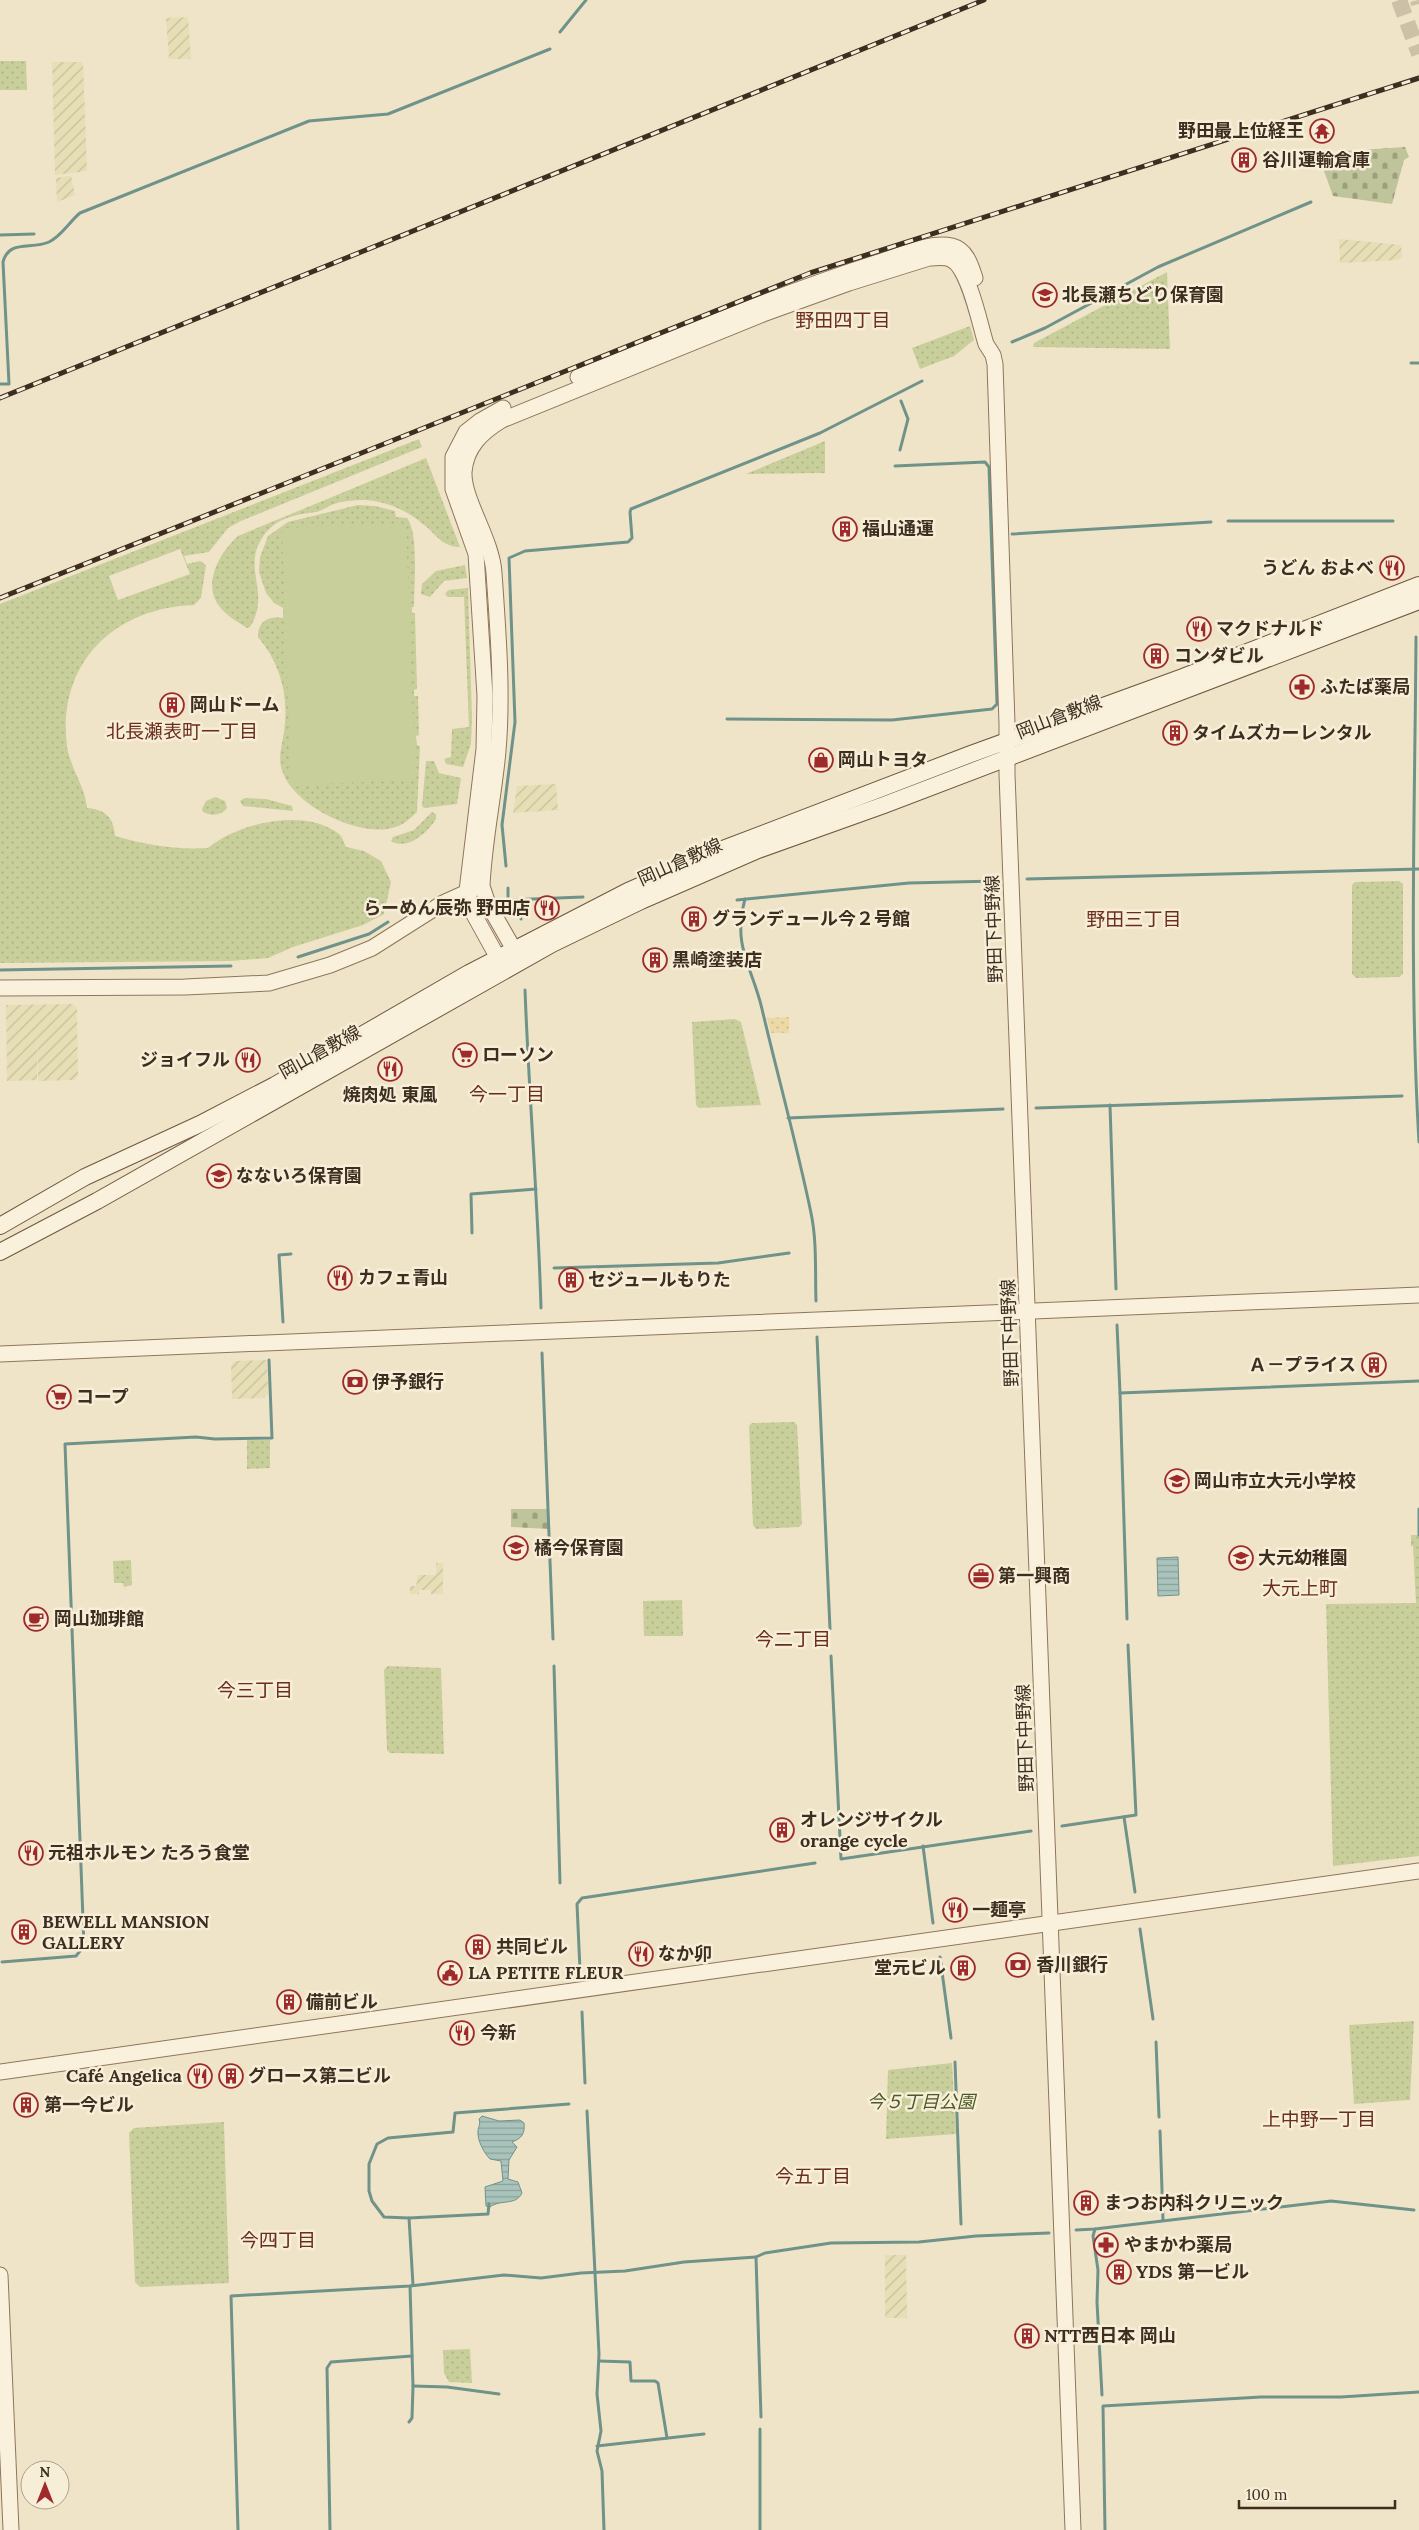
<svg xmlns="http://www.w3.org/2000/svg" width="1419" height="2530" font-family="Lora,'Noto Sans JP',serif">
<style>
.farmland{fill:url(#farmland-furrows)}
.grass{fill:url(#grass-dots);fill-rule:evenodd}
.sand{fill:url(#sand-dots)}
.cemetery{fill:url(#cemetery-stones)}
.garden{fill:#c9cf9b}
.water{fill:url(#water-rules);stroke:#6f938a}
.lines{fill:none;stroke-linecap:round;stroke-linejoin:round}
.stream{stroke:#6f938a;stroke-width:3}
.secondary-tunnel{stroke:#ccc0a6;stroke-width:16;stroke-dasharray:16 8;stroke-linecap:butt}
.tertiary-casing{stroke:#8d765c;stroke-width:17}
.secondary-casing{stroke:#6f573f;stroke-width:18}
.tertiary{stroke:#faf1dc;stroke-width:15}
.secondary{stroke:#faf1dc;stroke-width:16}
.rail-casing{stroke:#3d2e20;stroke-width:5}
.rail{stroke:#f7eed8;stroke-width:3;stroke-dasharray:9;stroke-linecap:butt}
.labels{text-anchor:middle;stroke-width:5;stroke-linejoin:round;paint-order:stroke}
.poi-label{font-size:18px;font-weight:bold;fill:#3d2e20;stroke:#f7eed8;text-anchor:start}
.street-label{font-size:18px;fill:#3d2e20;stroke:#f7eed8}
.park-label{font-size:18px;font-style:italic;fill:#4d5a26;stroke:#f7eed8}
.neighbourhood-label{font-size:19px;fill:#6b2e1e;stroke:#f7eed8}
</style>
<defs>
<pattern id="farmland-furrows" width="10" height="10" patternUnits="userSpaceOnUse" patternTransform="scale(1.25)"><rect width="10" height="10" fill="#e6deb5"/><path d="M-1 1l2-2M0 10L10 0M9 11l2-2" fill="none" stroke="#c6bf9b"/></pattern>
<pattern id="grass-dots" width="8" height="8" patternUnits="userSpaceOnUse" patternTransform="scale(1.25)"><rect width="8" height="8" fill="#c9cf9b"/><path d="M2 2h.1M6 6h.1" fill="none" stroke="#aeb285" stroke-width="1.8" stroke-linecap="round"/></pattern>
<pattern id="sand-dots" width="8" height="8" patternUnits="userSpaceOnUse" patternTransform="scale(1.25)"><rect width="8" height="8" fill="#ecd9a5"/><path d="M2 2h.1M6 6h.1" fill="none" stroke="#cbbb8e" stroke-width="1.8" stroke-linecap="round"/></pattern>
<pattern id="cemetery-stones" width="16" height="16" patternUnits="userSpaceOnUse" patternTransform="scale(1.25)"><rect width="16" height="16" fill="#bfc49a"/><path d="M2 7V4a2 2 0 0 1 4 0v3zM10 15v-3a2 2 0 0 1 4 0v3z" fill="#9ca07d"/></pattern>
<pattern id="water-rules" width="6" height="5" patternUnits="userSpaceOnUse" patternTransform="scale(1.25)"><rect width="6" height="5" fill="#a9c4bc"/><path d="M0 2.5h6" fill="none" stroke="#8ba098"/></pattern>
</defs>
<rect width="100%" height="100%" fill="#f0e4c8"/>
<!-- farmland -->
<g class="farmland">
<path d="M188,17L191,59H169L166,18Z"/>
<path d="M52,62H83L87,171L55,175Z"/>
<path d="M71,176L75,195L57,202L56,178Z"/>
<path d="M1339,239L1401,245L1402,257L1399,260L1340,263Z"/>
<path d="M556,784L558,810L513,813L517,786Z"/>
<path d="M73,1004L77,1008L78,1076L74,1080L38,1081L37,1022V1080L7,1081L6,1005Z"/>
<path d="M267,1360L268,1393L264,1398L232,1399L231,1366L235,1361Z"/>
<path d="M436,1563H443V1594H431V1590H419V1594H410V1586H416L418,1575H436Z"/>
<path d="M885,2255H906L907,2318H885Z"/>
</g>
<!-- grass -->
<g class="grass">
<path d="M0,61H26L27,90H0Z"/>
<path d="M1167,272L1170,349L1033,347L1034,343Z"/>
<path d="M970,326L974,340L954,356L920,369L912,348Z"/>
<path d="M419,439L422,447L241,521L228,528L209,552L184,556L187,564L200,561L206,565L201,598L194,605C113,608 57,664 67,746C70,768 85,786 87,808C104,809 114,817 115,836C147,845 175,850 208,848C238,823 305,807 339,834C342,836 344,843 346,847L364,851L381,861L391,882L384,914L363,925L293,947L268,958L231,961L0,963V604ZM180,549L190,574L118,600L109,576Z"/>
<path d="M825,441V473L746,474Z"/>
<path d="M426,458L460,547C442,547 436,534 423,524C406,510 386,501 364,500C354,500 343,501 334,504C328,506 322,511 316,512C293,515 274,518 261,540C243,569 271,594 250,627L247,628C238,622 226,616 219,606C202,583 220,552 238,536Z"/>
<path d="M358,505L375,506L395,511L396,517L407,518C419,533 414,587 414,607H412V613H415L417,689L414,690V696H418L419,735L416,736L417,745L420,746L417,812C410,819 402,826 392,828C358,837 295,806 283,773C277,759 282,746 284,732C289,697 281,664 258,637C258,620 270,616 283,618V608L274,603L266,593L259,572L260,557L268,536L288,522Z"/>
<path d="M465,565L467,578L444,581L430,597L421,594L422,584L436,571Z"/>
<path d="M468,588L472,718L471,744L463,767L446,764L444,759L451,757L452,729L469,727L464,597H448L445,594L448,590Z"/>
<path d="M426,761H434L439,773L461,778L457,804L424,808L422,806Z"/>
<path d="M215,797L225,801L227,808C221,816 211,816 203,812L202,809L206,801Z"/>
<path d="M245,798L266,799L292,806L293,811L243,806L240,801Z"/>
<path d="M432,812L436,814V819C428,832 408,851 391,841L393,837L414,830Z"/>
<path d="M1399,881L1403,884V973L1400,977L1356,978L1352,974V885L1355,882Z"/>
<path d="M735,1019L741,1022L761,1105L699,1108L696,1105L692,1022Z"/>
<path d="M794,1422L797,1425L802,1524L799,1527L756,1529L753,1525L749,1426L752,1423Z"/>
<path d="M247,1440H270V1468L247,1469Z"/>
<path d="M1411,1535H1419V1856L1333,1866L1326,1604L1416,1603L1413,1546H1411Z"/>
<path d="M131,1560L132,1585L124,1587L123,1583H114L113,1561Z"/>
<path d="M682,1600L683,1636H644L643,1601Z"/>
<path d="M388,1666L441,1668L444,1754L390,1753L387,1750L384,1670Z"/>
<path d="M1414,2021L1410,2100L1354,2104L1349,2025Z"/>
<path d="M952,2063L956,2134L886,2139L888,2070Z"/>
<path d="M224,2122L229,2283L140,2287L135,2282L129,2133L134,2128Z"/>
<path d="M470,2349L472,2383L449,2382L444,2373L443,2350Z"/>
</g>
<!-- sand -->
<path class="sand" d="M789,1017V1033H771L767,1018Z"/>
<!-- cemetery -->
<g class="cemetery">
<path d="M1405,147L1409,157L1404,160L1392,204L1333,196L1324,171L1330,159L1344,151Z"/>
<path d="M511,1509H549V1529L511,1527Z"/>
</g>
<!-- garden -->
<path class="garden" d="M406,524L415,780L291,785L282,528Z"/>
<!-- water -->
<g class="water">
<path d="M1178,1557L1179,1595L1158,1596L1157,1558Z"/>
<path d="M482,2116L499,2121L520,2120L524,2123C525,2134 522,2138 512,2142L517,2147L509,2160L508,2179L518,2182L522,2193C516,2206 500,2199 490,2207L486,2206L485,2187L503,2181L501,2161L490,2159C484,2153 477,2140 478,2131C478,2126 481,2125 479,2119Z"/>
</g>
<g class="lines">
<!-- stream -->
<g class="stream">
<path d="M560,32L586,0"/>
<path d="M0,235L34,234"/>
<path d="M1012,342L1045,328L1158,267L1311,202"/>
<path d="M1411,363H1419"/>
<path d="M0,384H9L3,262C9,239 31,250 49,242C62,236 69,222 80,213L309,121L388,114L550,49"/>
<path d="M900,450L908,419L901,401"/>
<path d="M1228,521H1393"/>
<path d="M1012,534L1211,522"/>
<path d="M1416,637C1415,804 1409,975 1419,1142"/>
<path d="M727,719L892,720L992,709L997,704L989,467L985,462L895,466"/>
<path d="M506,866L502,825L515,722L509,558L525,551L628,542L632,538L630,512L631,509L820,433L922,381"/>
<path d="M1027,879L1419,869"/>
<path d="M508,888V900"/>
<path d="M745,899C732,947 752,966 762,1009C778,1077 797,1145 811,1213C817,1241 815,1272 816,1301"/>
<path d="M506,900L583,897"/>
<path d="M737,900L909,883L997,881"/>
<path d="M520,901L521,919"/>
<path d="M298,957L369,934L388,922"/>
<path d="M0,970L231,966"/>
<path d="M525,990C529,1097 538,1202 541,1308"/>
<path d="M1110,1105L1116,1289"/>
<path d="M1036,1108L1402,1096"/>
<path d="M788,1118L1003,1109"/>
<path d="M472,1233L471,1194L536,1189"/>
<path d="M554,1268L718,1263L789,1253"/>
<path d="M283,1322L279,1255L291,1254"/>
<path d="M1117,1325L1120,1393"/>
<path d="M817,1337L830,1629"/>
<path d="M542,1353L553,1639"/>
<path d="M1419,1535V1509"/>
<path d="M1127,1619L1120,1393L1419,1381"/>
<path d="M831,1656L841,1859L1031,1831"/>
<path d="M554,1666L560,1883"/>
<path d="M1124,1817L1135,1892"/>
<path d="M1062,1826L1136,1815L1128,1645"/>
<path d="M923,1846L933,1923"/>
<path d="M1140,1929L1153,2019"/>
<path d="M940,1957L951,2038"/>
<path d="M2,1962L76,1956L84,1946L65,1444L196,1437L215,1439L272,1438L269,1360"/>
<path d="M580,1970L577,1904L582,1898L815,1863"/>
<path d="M582,2012L585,2083"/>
<path d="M1156,2042L1159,2117"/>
<path d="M955,2062L961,2224"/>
<path d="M587,2111L599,2354L597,2394L601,2431L597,2451L602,2471L604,2530"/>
<path d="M1160,2131L1163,2220"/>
<path d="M409,2218L488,2214L489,2204"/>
<path d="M1095,2229L1093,2236L1098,2270L1097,2302L1102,2395"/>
<path d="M1076,2230L1095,2229L1331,2201L1414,2210"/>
<path d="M756,2257L761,2417"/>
<path d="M413,2285L409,2218L384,2217L372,2201L369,2191V2164L377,2144L388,2138L453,2132L455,2113L569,2104"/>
<path d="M599,2361L630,2362L631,2381H655L658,2383L667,2438"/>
<path d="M413,2386L447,2387L499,2394"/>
<path d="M409,2422L412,2418L413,2386L410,2286"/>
<path d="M760,2429V2530"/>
<path d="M597,2446L704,2434"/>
<path d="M238,2530L231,2296L410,2286L504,2275L541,2278L581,2273L625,2271L684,2262L756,2257L765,2253L831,2243L919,2242L976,2236L1049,2233"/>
<path d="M330,2530L327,2368L331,2362L412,2356"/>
<path d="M1105,2530L1103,2406L1261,2397H1341L1419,2392"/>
</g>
<!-- secondary-tunnel -->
<g class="secondary-tunnel">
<path d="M1399,0L1419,54"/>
<path d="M1418,0L1419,4"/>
</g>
<!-- tertiary casing -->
<g class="tertiary-casing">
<g id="tertiary">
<path d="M578,377C677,337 776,295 879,262C900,256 929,241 952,246C967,250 971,266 975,278"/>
<path d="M503,408L480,421L466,432L453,457V489L476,554L485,696L484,749L467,891L472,911L498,958L510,960"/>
<path d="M520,960L488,904L482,886C484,840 494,796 498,751C503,692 498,631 494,573C492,539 463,500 464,472C466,447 482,432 502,420L763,314L849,283L929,258C937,258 945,256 952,260C969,269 980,325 986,344L993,355L995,364L1007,724V774L1073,2530"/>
<path d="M0,988L185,987L269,983L330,965L372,948L443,903L476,888"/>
<path d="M0,1354L1419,1295"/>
<path d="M0,2072L1419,1871"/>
<path d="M0,2275L11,2530"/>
</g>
</g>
<!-- secondary casing -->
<g class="secondary-casing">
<g id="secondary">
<path d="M0,1226L85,1177L200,1124L275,1085L469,973L628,891L723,849L971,754L1183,677L1419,585"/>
<path d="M0,1252L97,1201L552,944L641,901L758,850L884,805L1419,601"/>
</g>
</g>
<!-- tertiary -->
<use href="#tertiary" class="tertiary"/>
<!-- secondary -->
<use href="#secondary" class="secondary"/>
<!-- rail casing -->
<g class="rail-casing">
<g id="rail">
<path d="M0,398L984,0"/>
<path d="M0,598L810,273L1419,78"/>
</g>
</g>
<!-- rail -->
<use href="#rail" class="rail"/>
</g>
<!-- icons -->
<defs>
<g id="temple-ring" transform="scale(1.25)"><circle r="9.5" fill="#f7eed8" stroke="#9e2a2b" stroke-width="1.5"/><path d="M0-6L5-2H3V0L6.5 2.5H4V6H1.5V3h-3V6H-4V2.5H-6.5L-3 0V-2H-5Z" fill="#9e2a2b"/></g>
<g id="building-ring" transform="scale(1.25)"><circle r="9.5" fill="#f7eed8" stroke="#9e2a2b" stroke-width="1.5"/><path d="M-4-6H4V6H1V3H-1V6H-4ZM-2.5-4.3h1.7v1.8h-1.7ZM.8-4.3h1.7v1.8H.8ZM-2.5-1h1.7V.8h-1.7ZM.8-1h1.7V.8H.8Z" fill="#9e2a2b"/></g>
<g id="school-ring" transform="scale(1.25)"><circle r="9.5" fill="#f7eed8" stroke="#9e2a2b" stroke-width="1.5"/><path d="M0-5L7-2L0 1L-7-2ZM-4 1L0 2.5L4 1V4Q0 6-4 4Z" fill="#9e2a2b"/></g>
<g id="restaurant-ring" transform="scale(1.25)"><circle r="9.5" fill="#f7eed8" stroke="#9e2a2b" stroke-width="1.5"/><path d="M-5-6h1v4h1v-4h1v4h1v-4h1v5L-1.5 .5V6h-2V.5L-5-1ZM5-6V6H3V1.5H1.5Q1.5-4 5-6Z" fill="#9e2a2b"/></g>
<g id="pharmacy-ring" transform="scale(1.25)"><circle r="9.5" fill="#f7eed8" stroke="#9e2a2b" stroke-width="1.5"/><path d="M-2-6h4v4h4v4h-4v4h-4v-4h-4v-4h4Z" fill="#9e2a2b"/></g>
<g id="shop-ring" transform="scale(1.25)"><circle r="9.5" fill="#f7eed8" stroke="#9e2a2b" stroke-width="1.5"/><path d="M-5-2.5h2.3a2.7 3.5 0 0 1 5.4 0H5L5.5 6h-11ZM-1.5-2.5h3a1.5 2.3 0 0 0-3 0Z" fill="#9e2a2b"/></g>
<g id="supermarket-ring" transform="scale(1.25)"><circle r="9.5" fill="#f7eed8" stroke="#9e2a2b" stroke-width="1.5"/><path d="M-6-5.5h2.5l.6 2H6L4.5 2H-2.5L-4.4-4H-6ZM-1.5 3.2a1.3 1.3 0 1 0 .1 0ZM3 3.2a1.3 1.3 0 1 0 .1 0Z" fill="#9e2a2b"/></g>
<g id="bank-ring" transform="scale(1.25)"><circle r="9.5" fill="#f7eed8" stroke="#9e2a2b" stroke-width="1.5"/><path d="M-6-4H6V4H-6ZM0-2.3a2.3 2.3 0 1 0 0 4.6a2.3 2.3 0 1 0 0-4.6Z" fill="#9e2a2b"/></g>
<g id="office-ring" transform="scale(1.25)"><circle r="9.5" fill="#f7eed8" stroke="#9e2a2b" stroke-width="1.5"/><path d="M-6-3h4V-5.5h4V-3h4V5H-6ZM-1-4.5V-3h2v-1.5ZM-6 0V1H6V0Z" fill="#9e2a2b"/></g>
<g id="cafe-ring" transform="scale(1.25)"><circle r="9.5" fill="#f7eed8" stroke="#9e2a2b" stroke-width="1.5"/><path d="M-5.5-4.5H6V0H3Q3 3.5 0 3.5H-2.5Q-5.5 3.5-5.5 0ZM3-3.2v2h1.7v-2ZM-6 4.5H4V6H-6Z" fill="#9e2a2b"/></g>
<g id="civic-ring" transform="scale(1.25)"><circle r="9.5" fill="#f7eed8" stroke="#9e2a2b" stroke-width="1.5"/><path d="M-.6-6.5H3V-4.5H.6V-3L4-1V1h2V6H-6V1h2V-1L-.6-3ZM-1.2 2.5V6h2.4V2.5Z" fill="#9e2a2b"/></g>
</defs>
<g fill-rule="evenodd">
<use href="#temple-ring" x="1322" y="131"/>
<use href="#building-ring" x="1244" y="160"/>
<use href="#school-ring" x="1045" y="295"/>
<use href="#building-ring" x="845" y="529"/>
<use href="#restaurant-ring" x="1392" y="568"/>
<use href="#restaurant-ring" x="1199" y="629"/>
<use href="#building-ring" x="1156" y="656"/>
<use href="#pharmacy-ring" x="1302" y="687"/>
<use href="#building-ring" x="172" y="705"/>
<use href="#building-ring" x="1175" y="733"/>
<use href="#shop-ring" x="821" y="760"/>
<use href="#restaurant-ring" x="547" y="908"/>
<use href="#building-ring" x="694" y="919"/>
<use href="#building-ring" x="655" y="960"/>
<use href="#supermarket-ring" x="465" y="1055"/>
<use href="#restaurant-ring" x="248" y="1060"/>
<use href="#restaurant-ring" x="390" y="1069"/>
<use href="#school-ring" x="219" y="1176"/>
<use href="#restaurant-ring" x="340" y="1278"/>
<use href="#building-ring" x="571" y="1280"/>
<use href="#building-ring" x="1374" y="1365"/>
<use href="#bank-ring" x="355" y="1382"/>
<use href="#supermarket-ring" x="59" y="1397"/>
<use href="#school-ring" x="1177" y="1481"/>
<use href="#school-ring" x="516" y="1548"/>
<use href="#school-ring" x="1241" y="1558"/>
<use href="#office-ring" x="981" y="1576"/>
<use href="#cafe-ring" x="36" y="1619"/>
<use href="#building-ring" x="782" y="1830"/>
<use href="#restaurant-ring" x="31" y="1853"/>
<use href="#restaurant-ring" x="955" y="1910"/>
<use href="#building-ring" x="24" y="1932"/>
<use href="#building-ring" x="478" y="1947"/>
<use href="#restaurant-ring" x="641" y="1954"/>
<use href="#bank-ring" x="1018" y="1965"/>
<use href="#building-ring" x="963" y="1968"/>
<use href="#civic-ring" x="450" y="1973"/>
<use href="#building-ring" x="289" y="2002"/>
<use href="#restaurant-ring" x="462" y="2033"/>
<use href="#restaurant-ring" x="200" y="2076"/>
<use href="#building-ring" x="231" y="2076"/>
<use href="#building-ring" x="26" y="2105"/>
<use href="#building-ring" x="1086" y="2203"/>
<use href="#pharmacy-ring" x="1106" y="2245"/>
<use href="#building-ring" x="1119" y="2272"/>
<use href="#building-ring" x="1027" y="2336"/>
</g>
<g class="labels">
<!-- poi labels -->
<g class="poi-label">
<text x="1304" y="137" text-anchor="end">野田最上位経王</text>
<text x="1262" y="166">谷川運輸倉庫</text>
<text x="1062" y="301">北長瀬ちどり保育園</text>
<text x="862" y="535">福山通運</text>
<text x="1374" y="574" text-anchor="end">うどん およべ</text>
<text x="1216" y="635">マクドナルド</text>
<text x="1174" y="662">コンダビル</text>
<text x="1320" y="693">ふたば薬局</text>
<text x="190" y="711">岡山ドーム</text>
<text x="1192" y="739">タイムズカーレンタル</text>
<text x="838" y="766">岡山トヨタ</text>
<text x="530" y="914" text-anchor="end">らーめん辰弥 野田店</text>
<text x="712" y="925">グランデュール今２号館</text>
<text x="672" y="966">黒崎塗装店</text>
<text x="482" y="1061">ローソン</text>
<text x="230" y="1066" text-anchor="end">ジョイフル</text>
<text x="390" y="1101" text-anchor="middle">焼肉処 東風</text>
<text x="236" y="1182">なないろ保育園</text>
<text x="358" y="1284">カフェ青山</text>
<text x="588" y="1286">セジュールもりた</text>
<text x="1356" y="1371" text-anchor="end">Ａ－プライス</text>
<text x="372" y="1388">伊予銀行</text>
<text x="76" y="1403">コープ</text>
<text x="1194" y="1487">岡山市立大元小学校</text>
<text x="534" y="1554">橘今保育園</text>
<text x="1258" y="1564">大元幼稚園</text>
<text x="998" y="1582">第一興商</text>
<text x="54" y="1625">岡山珈琲館</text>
<text x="800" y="1826">オレンジサイクル<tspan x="800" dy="21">orange cycle</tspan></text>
<text x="48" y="1859">元祖ホルモン たろう食堂</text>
<text x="972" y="1916">一麺亭</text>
<text x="42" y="1928">BEWELL MANSION<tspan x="42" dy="21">GALLERY</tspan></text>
<text x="496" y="1953">共同ビル</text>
<text x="658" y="1960">なか卯</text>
<text x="1036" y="1971">香川銀行</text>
<text x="946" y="1974" text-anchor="end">堂元ビル</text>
<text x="468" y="1979">LA PETITE FLEUR</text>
<text x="306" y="2008">備前ビル</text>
<text x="480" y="2039">今新</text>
<text x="182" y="2082" text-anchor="end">Café Angelica</text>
<text x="248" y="2082">グロース第二ビル</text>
<text x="44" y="2111">第一今ビル</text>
<text x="1104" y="2209">まつお内科クリニック</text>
<text x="1124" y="2251">やまかわ薬局</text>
<text x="1136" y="2278">YDS 第一ビル</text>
<text x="1044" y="2342">NTT西日本 岡山</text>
</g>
<!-- street labels -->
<g class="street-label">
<text transform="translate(1059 717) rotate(-21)" y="6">岡山倉敷線</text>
<text transform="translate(680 862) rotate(-24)" y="6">岡山倉敷線</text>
<text transform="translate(994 929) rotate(-92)" y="6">野田下中野線</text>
<text transform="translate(320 1052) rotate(-29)" y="6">岡山倉敷線</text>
<text transform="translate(1010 1333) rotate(-92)" y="6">野田下中野線</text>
<text transform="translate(1025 1738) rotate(-92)" y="6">野田下中野線</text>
</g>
<!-- park labels -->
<g class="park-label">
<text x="921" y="2108">今５丁目公園</text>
</g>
<!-- neighbourhood labels -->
<g class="neighbourhood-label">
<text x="843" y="327">野田四丁目</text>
<text x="182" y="738">北長瀬表町一丁目</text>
<text x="1134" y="926">野田三丁目</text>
<text x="507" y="1101">今一丁目</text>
<text x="1300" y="1595">大元上町</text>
<text x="793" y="1646">今二丁目</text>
<text x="255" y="1697">今三丁目</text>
<text x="1319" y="2126">上中野一丁目</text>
<text x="813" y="2183">今五丁目</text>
<text x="278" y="2247">今四丁目</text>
</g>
</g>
<!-- north arrow -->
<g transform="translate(45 2485)"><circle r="24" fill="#f7eed8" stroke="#ada18e"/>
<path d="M0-4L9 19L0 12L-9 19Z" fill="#9e2a2b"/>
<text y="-8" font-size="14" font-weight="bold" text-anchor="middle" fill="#3d2e20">N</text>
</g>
<!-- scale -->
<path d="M1239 2500v8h156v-8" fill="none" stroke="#3d2e20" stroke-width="2.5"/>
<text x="1246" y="2500" font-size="15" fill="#3d2e20" stroke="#f7eed8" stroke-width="4" paint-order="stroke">100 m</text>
</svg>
